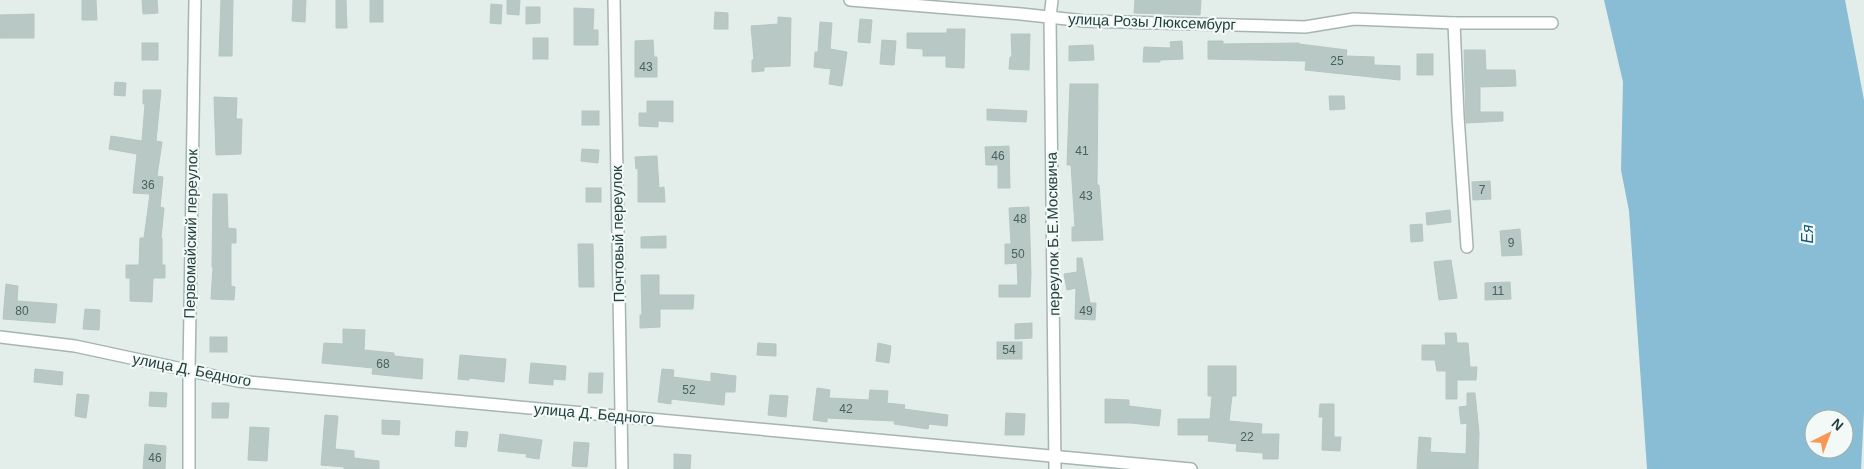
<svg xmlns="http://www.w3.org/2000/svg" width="1864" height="469" font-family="Arial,sans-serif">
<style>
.water{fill:#88bdd5;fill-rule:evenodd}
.building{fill:#b8c8c4;stroke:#b5c7c2}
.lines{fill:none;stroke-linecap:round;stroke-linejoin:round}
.minor-casing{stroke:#a5b5b2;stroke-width:14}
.minor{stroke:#fff;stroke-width:11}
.labels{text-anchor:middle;stroke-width:4.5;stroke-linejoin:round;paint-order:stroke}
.number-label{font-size:12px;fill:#47615e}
.street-label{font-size:15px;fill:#213f3c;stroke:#f3f9f7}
.water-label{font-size:16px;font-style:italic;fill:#185d7f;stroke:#f3f9f7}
</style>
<rect width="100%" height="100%" fill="#e3edea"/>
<!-- water -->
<path class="water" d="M1604,0H1845L1864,100V412L1861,469H1647L1629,211L1621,170L1623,82ZM1814,419H1844V449H1814Z"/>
<!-- building -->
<g class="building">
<path d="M82,0H96L97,20H82Z"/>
<path d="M142,0H157L158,13L143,14Z"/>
<path d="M221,0H233L232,56H219Z"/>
<path d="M293,0H306L305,22L292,21Z"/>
<path d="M336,0H346L347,28H336Z"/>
<rect x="370" y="0" width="13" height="22"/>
<path d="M507,0H520L519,15L507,14Z"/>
<path d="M1135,0H1201L1200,15L1134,13Z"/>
<path d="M491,4L502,5L501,24L490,23Z"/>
<path d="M526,7H540V23L526,24Z"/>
<path d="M574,8L594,9L593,30H598V45H574Z"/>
<path d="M715,12L728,13V29H714Z"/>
<path d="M34,14V38H0V15Z"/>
<path d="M778,17L791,18L790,66L764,67V71L752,72V60H754L751,26L778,24Z"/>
<path d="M860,19L872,20L870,43L858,42Z"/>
<path d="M820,22L832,23L830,49L847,52L842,86L829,84L831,69L814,67L815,52H818Z"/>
<path d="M947,29H965L964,68L946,67V56H923V49L907,48V33H947Z"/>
<path d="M1011,34H1030L1029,70L1009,69L1010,57H1012Z"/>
<rect x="533" y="38" width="15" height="21"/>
<path d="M653,40L654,57H657V77H635V41Z"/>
<path d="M882,40L896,41L894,65L880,64Z"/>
<path d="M1182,41L1183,59L1160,60V62H1143L1144,47L1171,48L1170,42Z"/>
<path d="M1208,41H1223V44L1299,43V44L1347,50L1346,56L1374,57V65L1400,66V80L1305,70L1306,61L1208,59Z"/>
<rect x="142" y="43" width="16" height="17"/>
<path d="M1093,45L1094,60L1069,61V46Z"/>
<path d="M1464,50H1485L1486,70H1515L1516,86L1480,87V112H1503V121L1466,123Z"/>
<rect x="1417" y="54" width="16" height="21"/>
<path d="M115,82L126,83L125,96L114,95Z"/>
<path d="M1070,84H1098L1097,185H1099L1103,240L1072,241V227H1075L1071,165H1067Z"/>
<path d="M143,90H161L156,141L162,142L157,176L163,177L160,207L164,208L161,238H162V265H165V278H153L152,302L130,301V278H126V265H139L140,238H144L150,194L133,193L137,154L109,149L111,136L142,141L145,104H143Z"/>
<path d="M1329,96H1344L1345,109L1330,110Z"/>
<path d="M214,97L237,98L236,119H242L241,154L216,155Z"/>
<path d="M647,101H673V122L658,121V127L639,126V113H647Z"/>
<path d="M987,109L1027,111L1026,122L987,120Z"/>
<rect x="582" y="111" width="17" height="14"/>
<path d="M1009,146L1010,188H998V165H986L985,147Z"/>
<path d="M582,149L599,150L598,163L581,161Z"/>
<path d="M657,156L659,188L664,187L665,202H638V168L636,169L635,157Z"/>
<path d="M1490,181L1491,199L1473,200L1472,182Z"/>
<rect x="586" y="188" width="15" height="14"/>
<path d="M213,194H227L228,228L236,229V243H231V286L235,287L234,300L211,299L213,267H212Z"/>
<path d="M1029,207L1031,274L1030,297H999V285H1018L1017,263L1005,264V244H1011L1009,208Z"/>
<path d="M1450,210L1451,222L1427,225L1426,213Z"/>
<path d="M1422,224L1423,241L1411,242L1410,225Z"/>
<path d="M1520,229L1522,255L1502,256L1500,231Z"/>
<path d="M666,236V248H641V237Z"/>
<path d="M578,244H593L594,287H579Z"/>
<path d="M1077,258H1082L1090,303H1096L1095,320L1075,319L1076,288L1067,290L1064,274L1077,272Z"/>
<path d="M1451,260L1457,298L1439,300L1434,262Z"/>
<path d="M641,275H659V295H694L693,309H660V327L640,328V315H642Z"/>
<path d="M1510,282L1511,299L1485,300V283Z"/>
<path d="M6,284L18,286L17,301L57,304L55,323L3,319Z"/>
<path d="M85,309L100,310L99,330L83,329Z"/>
<path d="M1032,323V338L1015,339V324Z"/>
<path d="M343,329L365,330L364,350L394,353V356L423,359L422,379L372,374L373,368L322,363L324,343L343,344Z"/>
<path d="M1445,333H1456L1457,343H1468L1470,367H1477L1476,380H1457V399H1446V371H1437L1435,360H1422V345H1446Z"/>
<rect x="210" y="337" width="17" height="15"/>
<rect x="997" y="342" width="25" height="17"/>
<path d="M758,343L776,344V356L757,355Z"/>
<path d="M878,343L891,346L889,363L876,361Z"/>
<path d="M460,355L506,359L504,382L469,378V380L458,379Z"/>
<path d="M531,363L566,366L565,380L553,379V385L529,383Z"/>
<path d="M1208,366H1236V396H1232L1229,421L1262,424L1261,434H1279L1278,459H1263V453L1236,451L1237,444L1208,441L1209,435H1178V419H1210L1212,396H1208Z"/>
<path d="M35,369L63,372L62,385L34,382Z"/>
<path d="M662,369L674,370L673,377L711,382V373L736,376L735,392H725L724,405L671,399V404L658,402Z"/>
<path d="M589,373H603L602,393H588Z"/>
<path d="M817,388L830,390L829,398L869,400L870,390L888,391L887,403L905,405L904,409L948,415L947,426L929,424L928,429L894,424L895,421L827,418V422L813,420Z"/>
<path d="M150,392L167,393L166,407L149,406Z"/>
<path d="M1467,393H1475L1479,433L1478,469H1417L1419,437L1431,438L1430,452L1466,454L1467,423L1461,424L1459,407L1467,406Z"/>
<path d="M77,394L89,395L86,418L75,416Z"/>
<path d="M770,395L788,396L786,417L768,415Z"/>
<path d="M1105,399L1129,400V406L1161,410L1159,426L1131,423H1105Z"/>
<path d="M212,403H229L228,418H212Z"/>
<path d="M1320,404H1334V437H1341L1340,451L1322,450L1323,417H1319Z"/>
<path d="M1006,413L1025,414L1024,435H1005Z"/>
<path d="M325,415L338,416L335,449L354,451V458L379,461V469H344V467L321,465Z"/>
<path d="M382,420L400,421L399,435L382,434Z"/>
<path d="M250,427L269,428L267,461L248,460Z"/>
<path d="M456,431L468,432L466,447L455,446Z"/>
<path d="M500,434L542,440L539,459L526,457L527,454L498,451Z"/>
<path d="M574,442L589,443L587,467L572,466Z"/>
<path d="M145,444L166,446L165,469H143Z"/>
<path d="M674,454L691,455L690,469H674Z"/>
</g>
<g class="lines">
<!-- minor casing -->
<g class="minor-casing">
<g id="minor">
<path d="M614,0L622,469"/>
<path d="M850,0L1021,14L1085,21L1305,27L1354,19L1454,23H1552"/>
<path d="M1052,0L1050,17L1055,469"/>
<path d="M1454,23L1458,116L1467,247"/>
<path d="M0,337L75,346L238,381L1191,469"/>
<path d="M189,469V371L195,0"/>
</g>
</g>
<!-- minor -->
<use href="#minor" class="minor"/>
</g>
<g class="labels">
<!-- number labels -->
<g class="number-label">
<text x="1337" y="65">25</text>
<text x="646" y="71">43</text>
<text x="1082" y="155">41</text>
<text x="998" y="160">46</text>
<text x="148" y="189">36</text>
<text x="1482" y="194">7</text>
<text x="1086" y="200">43</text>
<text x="1020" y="223">48</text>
<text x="1511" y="247">9</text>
<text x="1018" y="258">50</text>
<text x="1498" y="295">11</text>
<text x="22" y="315">80</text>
<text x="1086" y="315">49</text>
<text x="1009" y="354">54</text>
<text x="383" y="368">68</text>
<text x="689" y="394">52</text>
<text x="846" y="413">42</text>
<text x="1247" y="441">22</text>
<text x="155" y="462">46</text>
</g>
<!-- street labels -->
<g class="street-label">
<text transform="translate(1152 22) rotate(2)" y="5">улица Розы Люксембург</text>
<text transform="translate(191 234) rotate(-89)" y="5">Первомайский переулок</text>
<text transform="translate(618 234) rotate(-91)" y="5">Почтовый переулок</text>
<text transform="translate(1053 234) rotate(-91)" y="5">переулок Б.Е.Москвича</text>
<text transform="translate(192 370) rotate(11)" y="5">улица Д. Бедного</text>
<text transform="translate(594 414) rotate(5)" y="5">улица Д. Бедного</text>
</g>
<!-- water labels -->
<g class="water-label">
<text transform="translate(1807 234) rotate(-90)" y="6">Ея</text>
</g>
</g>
<!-- north arrow -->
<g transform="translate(1829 434) rotate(42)"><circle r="24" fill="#f3f9f7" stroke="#9fafac"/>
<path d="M0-4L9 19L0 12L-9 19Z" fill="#f89756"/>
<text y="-8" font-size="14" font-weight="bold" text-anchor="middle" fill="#213f3c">N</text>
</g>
</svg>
